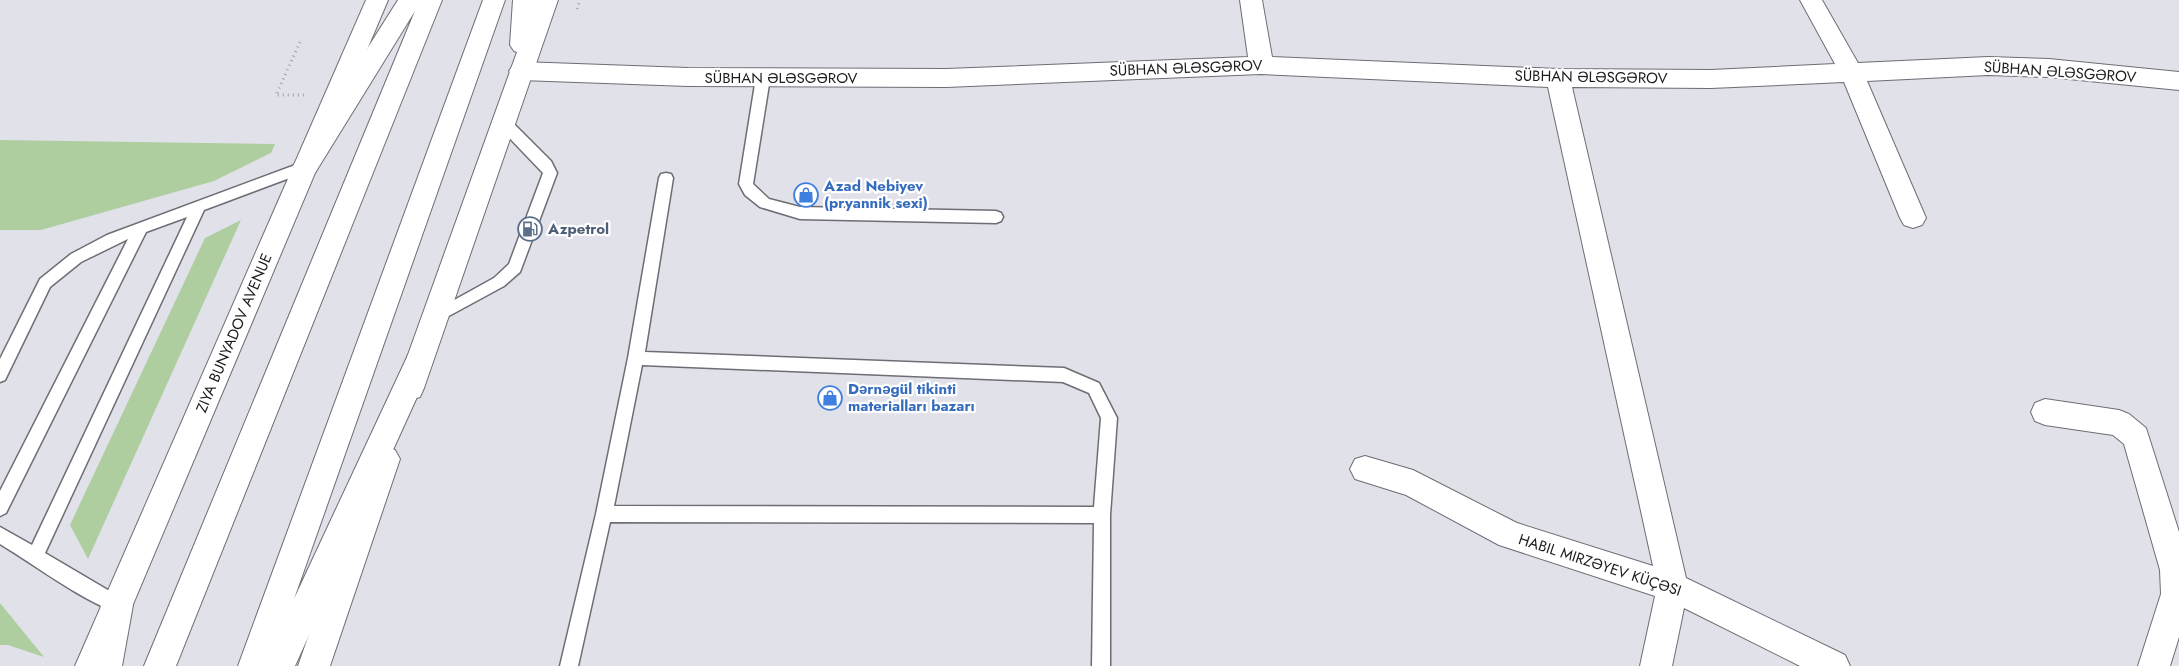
<svg xmlns="http://www.w3.org/2000/svg" width="2179" height="666" font-family="Jost,sans-serif">
<style>
.green{fill:#aece9f}
.lines{fill:none;stroke-linecap:round;stroke-linejoin:round}
.service-casing{stroke:#6d6d75;stroke-width:3}
.minor-casing{stroke:#6d6d75;stroke-width:2}
.secondary-casing{stroke:#6d6d75;stroke-width:2}
.primary-casing{stroke:#6d6d75;stroke-width:2}
.path{stroke:#a2a2a9;stroke-width:3;stroke-dasharray:1 4;stroke-linecap:butt}
.service{fill:#fff;fill-rule:evenodd}
.minor{fill:#fff;fill-rule:evenodd}
.secondary{fill:#fff;fill-rule:evenodd}
.primary{fill:#fff;fill-rule:evenodd}
.labels{text-anchor:middle;stroke-width:4.5;stroke-linejoin:round;paint-order:stroke}
.street-label{font-size:15px;fill:#1c1c1f;stroke:#fff}
.shop-label{font-size:15px;font-weight:bold;fill:#366cbe;stroke:#fff;text-anchor:start}
.service-label{font-size:15px;font-weight:bold;fill:#4e5e75;stroke:#fff;text-anchor:start}
</style>
<rect width="100%" height="100%" fill="#e1e1ea"/>
<!-- green -->
<g class="green">
<path d="M0,140L275,144L271,153L214,181L41,230H0Z"/>
<path d="M241,220L88,559L70,525L205,238Z"/>
<path d="M0,603L44,657L8,645H0Z"/>
</g>
<g class="lines">
<!-- service casing -->
<g class="service-casing">
<g id="service">
<path d="M763,73L768,75L770,78L753,184L769,199L800,207L996,211L1001,213L1003,217L1001,221L996,223L800,219L760,207L745,195L739,184L756,78L758,75Z"/>
<path d="M503,117L508,118L551,161L557,173L520,272L504,286L434,324L429,322L427,318L429,314L494,278L509,264L543,173L498,126L496,122L498,118Z"/>
<path d="M306,161L311,162L313,166L311,170L204,210L45,553L123,599L126,605L123,611L117,613C75,596 38,567 0,544V527L32,545L187,217L146,232L6,513L0,516V491L128,239L81,262L50,287L5,380L0,382V359L40,279L71,254L107,235Z"/>
<path d="M666,173L671,174L673,178L645,352L1064,368L1099,383L1117,418L1110,515V666H1092L1094,523L610,522L578,666H560L596,514L628,358L659,178L661,174ZM642,365L1063,382L1089,393L1101,418L1094,507L614,506Z"/>
</g>
</g>
<!-- minor casing -->
<g class="minor-casing">
<g id="minor">
<path d="M1240,0H1262L1272,57L1558,69L1711,70L1835,64L1800,0H1822L1858,63L1988,57L2049,59L2179,72V90L2049,77L1988,75L1867,81L1926,218L1922,225L1913,228L1904,225L1900,218L1844,82L1711,88L1572,87L1686,578L1845,655L1850,666H1800L1684,608L1672,666H1640L1655,596L1499,545L1406,495L1355,479L1350,469L1355,459L1365,456L1413,470L1517,523L1653,566L1548,87L1261,74L946,87L688,86L521,80L513,77L509,71L513,65L521,62L688,68L946,69L1248,57Z"/>
<path d="M2045,399L2119,410L2129,414L2146,428L2179,532V637L2170,666H2138L2161,594L2160,570L2124,444L2113,435L2045,425L2035,421L2031,412L2035,403Z"/>
</g>
</g>
<!-- secondary casing -->
<g class="secondary-casing">
<g id="secondary">
<path d="M366,0H388L107,666H75Z"/>
<path d="M513,0H558L424,388L420,397L410,400L400,397L396,388L517,52L514,51L510,45Z"/>
<path d="M385,446L395,450L400,459L330,666H298L370,459L375,450Z"/>
</g>
</g>
<!-- primary casing -->
<g class="primary-casing">
<g id="primary">
<path d="M398,0H442L176,666H144L415,11L315,173L306,176L297,173L293,166Z"/>
<path d="M483,0H505L294,599L408,355L418,352L428,355L432,364L295,666H238Z"/>
<path d="M117,590L128,594L133,605L122,666H90L101,605L106,594Z"/>
</g>
</g>
<!-- path -->
<g class="path">
<path d="M577,9L580,0"/>
<path d="M300,42L276,95H305"/>
</g>
<!-- service -->
<use href="#service" class="service"/>
<!-- minor -->
<use href="#minor" class="minor"/>
<!-- secondary -->
<use href="#secondary" class="secondary"/>
<!-- primary -->
<use href="#primary" class="primary"/>
</g>
<!-- icons -->
<defs>
<g id="shop-ring" transform="scale(1.25)"><circle r="9.5" fill="#fff" stroke="#3f7fe0" stroke-width="1.5"/><path d="M-5-2.5h2.3a2.7 3.5 0 0 1 5.4 0H5L5.5 6h-11ZM-1.5-2.5h3a1.5 2.3 0 0 0-3 0Z" fill="#3f7fe0"/></g>
<g id="fuel-ring" transform="scale(1.25)"><circle r="9.5" fill="#fff" stroke="#5c6f8a" stroke-width="1.5"/><path d="M-5.5-6h7V0h2V4h1.3V-2.5L3-4.5l.8-.8L6-3V5H2.5V1h-1V6h-7ZM-4.2-4.7v3.2H.2V-4.7Z" fill="#5c6f8a"/></g>
</defs>
<g fill-rule="evenodd">
<use href="#shop-ring" x="806" y="195"/>
<use href="#fuel-ring" x="530" y="229"/>
<use href="#shop-ring" x="830" y="398"/>
</g>
<g class="labels">
<!-- street labels -->
<g class="street-label">
<text transform="translate(1186 68) rotate(-2)" y="5">SÜBHAN ƏLƏSGƏROV</text>
<text transform="translate(2060 72) rotate(4)" y="5">SÜBHAN ƏLƏSGƏROV</text>
<text transform="translate(1591 77) rotate(1)" y="5">SÜBHAN ƏLƏSGƏROV</text>
<text x="781" y="83">SÜBHAN ƏLƏSGƏROV</text>
<text transform="translate(234 333) rotate(-67)" y="5">ZIYA BUNYADOV AVENUE</text>
<text transform="translate(1600 565) rotate(18)" y="5">HABIL MIRZƏYEV KÜÇƏSI</text>
</g>
<!-- shop labels -->
<g class="shop-label">
<text x="824" y="191">Azad Nebiyev<tspan x="824" dy="17">(pryannik sexi)</tspan></text>
<text x="848" y="394">Dərnəgül tikinti<tspan x="848" dy="17">materialları bazarı</tspan></text>
</g>
<!-- service labels -->
<g class="service-label">
<text x="548" y="234">Azpetrol</text>
</g>
</g>
</svg>
